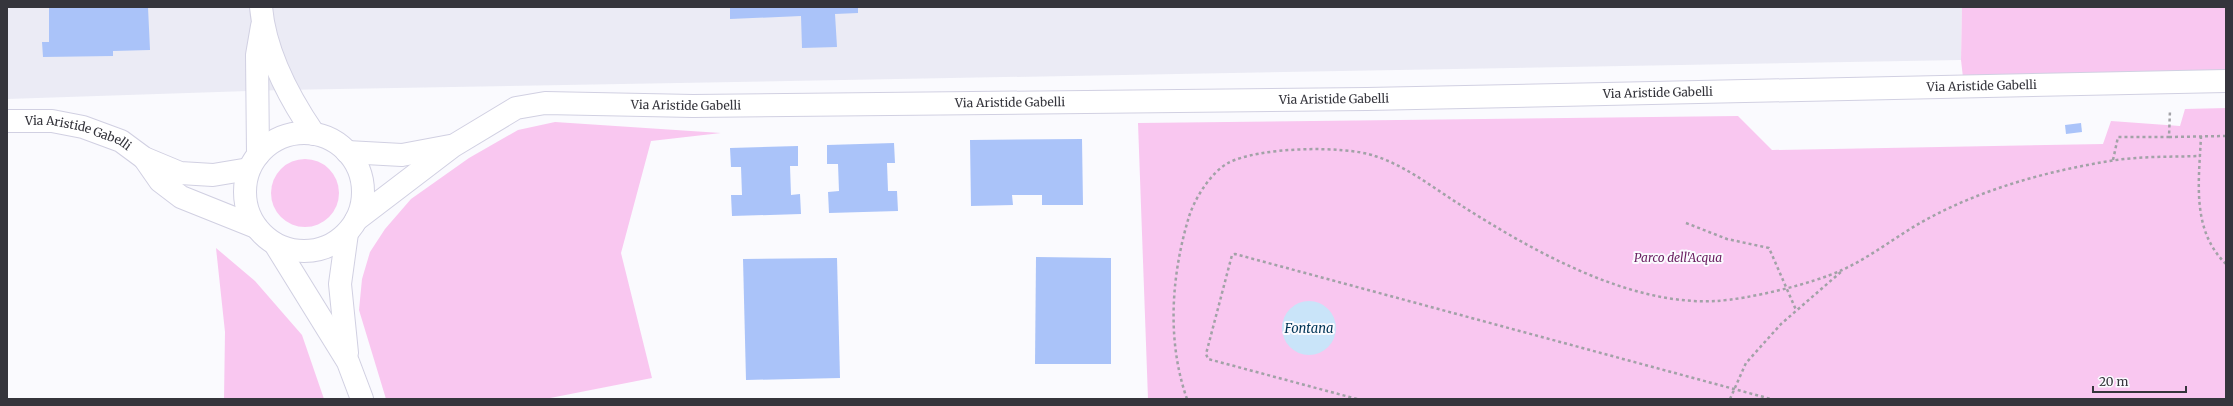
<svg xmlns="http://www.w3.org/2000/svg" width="2233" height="406" font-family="Merriweather,serif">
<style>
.built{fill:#ebebf5}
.green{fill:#f9c7f0}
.water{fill:#c9e4f9}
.building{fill:#aac3f9}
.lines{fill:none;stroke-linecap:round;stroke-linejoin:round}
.minor-casing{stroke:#d1d0e2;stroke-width:24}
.path{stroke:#a2a2a7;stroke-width:2.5;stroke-dasharray:3 3;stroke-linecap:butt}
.minor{stroke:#fff;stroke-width:22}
.labels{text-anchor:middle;stroke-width:4;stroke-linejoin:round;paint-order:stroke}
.street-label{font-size:12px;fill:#35353c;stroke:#fafafe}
.park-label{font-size:12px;font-style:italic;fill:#6a2061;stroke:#fafafe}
.water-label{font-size:13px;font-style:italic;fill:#003557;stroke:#fafafe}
</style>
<rect width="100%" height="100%" fill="#fafafe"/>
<!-- built -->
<path class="built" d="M7,7H1962L1961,60L281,90L7,99Z"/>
<!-- green -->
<g class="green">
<path d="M1962,7H2226V81L1964,86L1961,60Z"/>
<path d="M2226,108V399H1148L1138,123L1738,116L1772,150L2103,144L2111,121L2180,126L2185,109Z"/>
<path d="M555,122L721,133L651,141L621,253L652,378L545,399H386L359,310L362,279L370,252L385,229L411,199L469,158L518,130Z"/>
<circle cx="305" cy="193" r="34"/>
<path d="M216,248L255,281L302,335L324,399H224L225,332Z"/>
</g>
<!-- water -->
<circle class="water" cx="1309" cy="328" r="27"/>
<!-- building -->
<g class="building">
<path d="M49,7H148L150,50L113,51V56L43,57L42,42H49Z"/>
<path d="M730,7H858V13L835,14L837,47L802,48L801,16L730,19Z"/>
<path d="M2081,123L2082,132L2066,134L2065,125Z"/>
<path d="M1082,139L1083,205H1042V195H1012L1013,205L971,206L970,140Z"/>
<path d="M894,143L895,163H887L888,191H897L898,211L829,213L828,192L839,191L838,164H827V145Z"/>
<path d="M798,146V166H790L791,195L800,194L801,214L732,216L731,195H742L741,167H731L730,148Z"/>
<path d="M1036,257L1111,258V364H1035Z"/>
<path d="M837,258L840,378L746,380L743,259Z"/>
</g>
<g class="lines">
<!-- minor casing -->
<g class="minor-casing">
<g id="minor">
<path d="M261,7C265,53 288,96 314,134"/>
<path id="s1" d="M7,121H52L83,127L121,141L144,158L180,173L213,175L249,169"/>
<circle cx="304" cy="192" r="59"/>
<path d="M347,152L402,155L450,146"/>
<path d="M258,155L257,55L262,26"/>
<path d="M144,158L160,181L181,197L256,227"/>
<path id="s2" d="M356,220L453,146L516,108L545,103L693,106L1367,99L2226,81"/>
<path d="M347,233L340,284L347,353"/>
<path d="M275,244L348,362L362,399"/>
</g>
</g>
<!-- path -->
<g class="path">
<path d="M2201,136C2199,181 2191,230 2226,264"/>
<path d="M2169,137L2226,136"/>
<path d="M2113,160L2118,137H2169L2170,110"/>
<path d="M1686,223L1727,239L1769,248L1796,310"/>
<path d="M1187,399C1167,342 1171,278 1188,220C1193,201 1210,173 1228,163C1258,147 1344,145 1375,156C1406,166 1432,187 1459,204C1531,250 1629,306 1716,301C1749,299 1812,284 1842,270C1873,256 1900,233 1931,217C1986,188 2048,171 2110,161C2139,156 2170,157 2200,156"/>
<path d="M1357,399L1208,359L1206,354L1232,255L1235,254L1771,399"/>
<path d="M1730,399L1746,363L1781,324L1842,271"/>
</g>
<!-- minor -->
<use href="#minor" class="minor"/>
</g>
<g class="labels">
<!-- street labels -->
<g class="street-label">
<text dy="4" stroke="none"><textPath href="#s2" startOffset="1662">Via Aristide Gabelli</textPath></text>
<text dy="4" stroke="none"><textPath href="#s2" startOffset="1338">Via Aristide Gabelli</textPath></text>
<text dy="4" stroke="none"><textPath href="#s2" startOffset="1014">Via Aristide Gabelli</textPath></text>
<text dy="4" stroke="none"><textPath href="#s2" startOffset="690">Via Aristide Gabelli</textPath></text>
<text dy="4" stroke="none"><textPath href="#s2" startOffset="366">Via Aristide Gabelli</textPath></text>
<text dy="4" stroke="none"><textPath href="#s1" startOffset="73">Via Aristide Gabelli</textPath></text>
</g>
<!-- park labels -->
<g class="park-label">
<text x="1678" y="262">Parco dell'Acqua</text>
</g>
<!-- water labels -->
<g class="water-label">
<text x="1309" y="333">Fontana</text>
</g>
</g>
<!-- border -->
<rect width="2233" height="406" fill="none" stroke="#35353c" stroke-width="16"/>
<!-- scale -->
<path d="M2093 386v6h93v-6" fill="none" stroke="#35353c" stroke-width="2"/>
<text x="2099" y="386" font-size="12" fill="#35353c" stroke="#fafafe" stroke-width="3" paint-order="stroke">20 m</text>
</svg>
